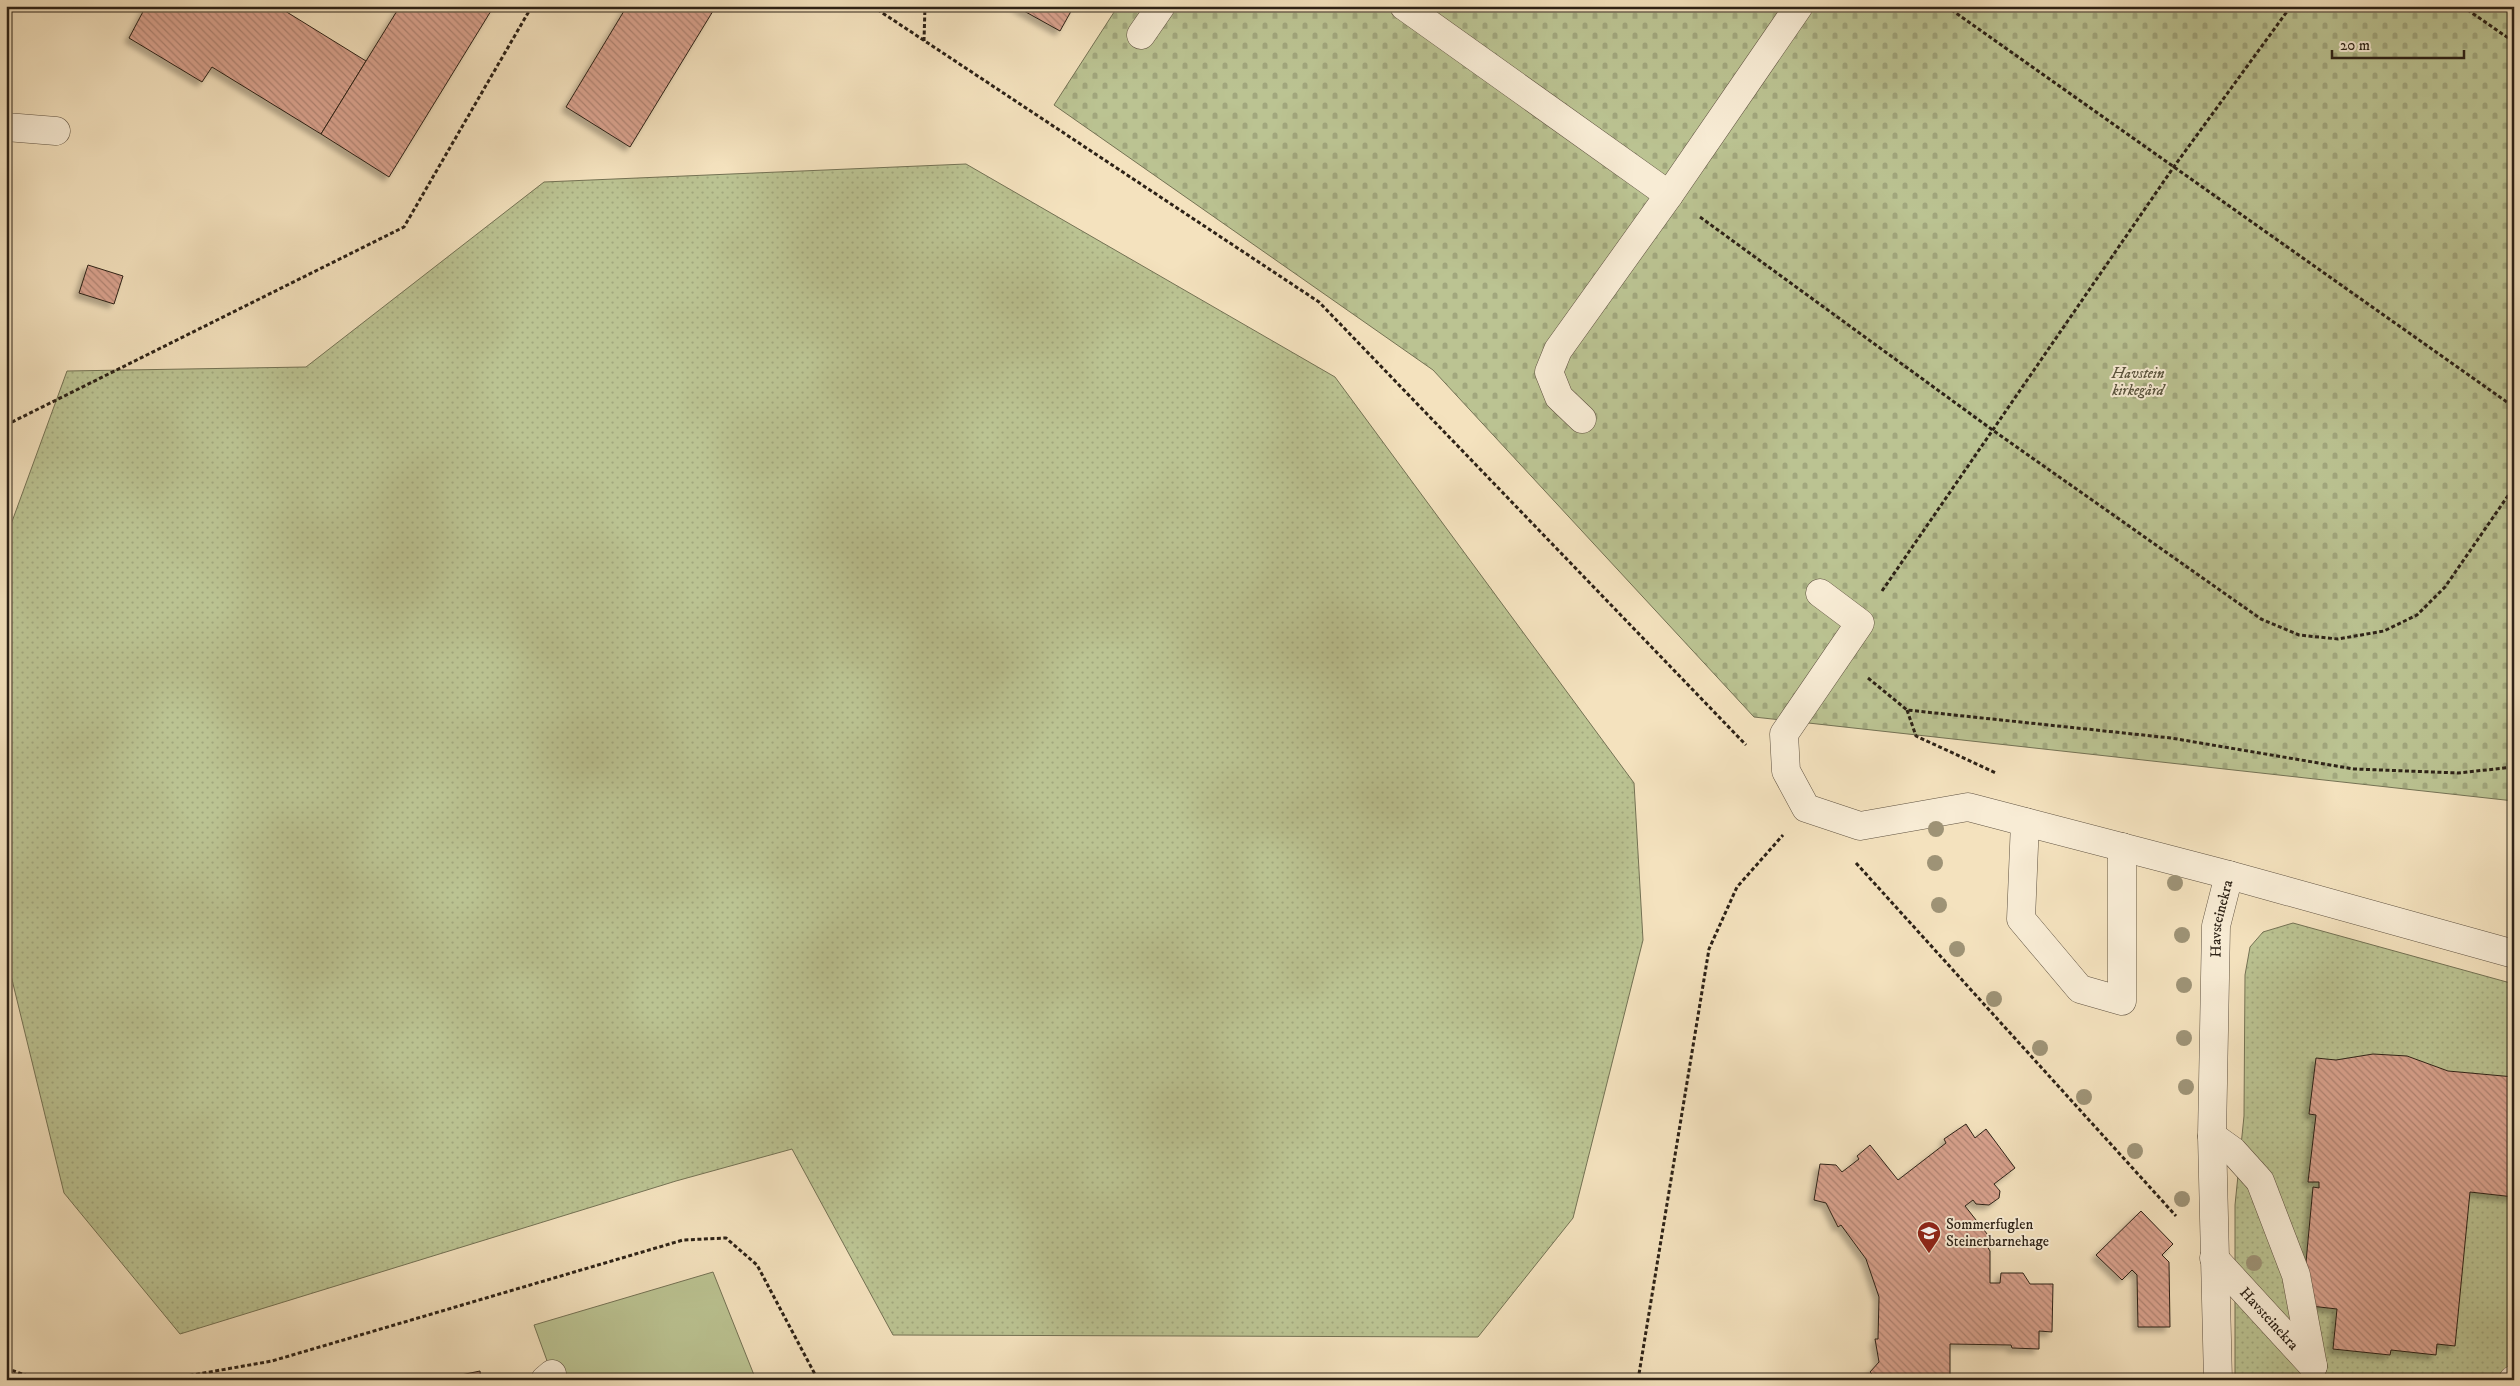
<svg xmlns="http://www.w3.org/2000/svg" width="2520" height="1386" font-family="'IM FELL DW Pica',serif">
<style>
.grass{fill:url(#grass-dots);stroke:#747254}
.cemetery{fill:url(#cemetery-stones);stroke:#747254}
.pitch{fill:#bbc392;stroke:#747254}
.building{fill:url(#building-back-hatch);stroke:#2d2217;filter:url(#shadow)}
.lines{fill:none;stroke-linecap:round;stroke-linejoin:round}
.minor-casing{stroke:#5f5241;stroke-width:29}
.path{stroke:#2d2217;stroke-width:3;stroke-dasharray:4 2.5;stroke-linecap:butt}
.minor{stroke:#f8ecd5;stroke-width:28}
.tree{fill:#9e9376}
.labels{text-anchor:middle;stroke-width:4;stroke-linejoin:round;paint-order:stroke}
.park-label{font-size:15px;font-style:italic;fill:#58523c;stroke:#f8ecd5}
.street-label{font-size:15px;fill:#2d2217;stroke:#f8ecd5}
.poi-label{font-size:15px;fill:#2d2217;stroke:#f8ecd5;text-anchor:start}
</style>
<defs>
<pattern id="grass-dots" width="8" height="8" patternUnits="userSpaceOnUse" patternTransform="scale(1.25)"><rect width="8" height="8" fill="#bbc392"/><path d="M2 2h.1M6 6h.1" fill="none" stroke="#a1a77d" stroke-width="1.8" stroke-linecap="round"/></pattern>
<pattern id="cemetery-stones" width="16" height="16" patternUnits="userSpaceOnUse" patternTransform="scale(1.25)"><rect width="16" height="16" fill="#bbc392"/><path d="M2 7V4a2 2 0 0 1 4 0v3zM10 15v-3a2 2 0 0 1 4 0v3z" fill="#a1a77d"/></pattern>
<pattern id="building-back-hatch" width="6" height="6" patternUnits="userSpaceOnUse" patternTransform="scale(1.25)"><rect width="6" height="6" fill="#d9a28e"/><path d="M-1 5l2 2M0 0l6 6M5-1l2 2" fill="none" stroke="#b08473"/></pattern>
<filter id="shadow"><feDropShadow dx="-4.5" dy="4.5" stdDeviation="2.5" flood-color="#0004"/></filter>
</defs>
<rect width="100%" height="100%" fill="#f4e2be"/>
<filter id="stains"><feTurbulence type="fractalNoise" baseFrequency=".004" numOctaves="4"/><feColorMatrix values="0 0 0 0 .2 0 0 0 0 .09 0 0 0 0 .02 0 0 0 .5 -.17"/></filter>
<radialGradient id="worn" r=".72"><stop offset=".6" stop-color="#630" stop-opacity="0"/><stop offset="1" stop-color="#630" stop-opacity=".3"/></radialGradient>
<!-- grass -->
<g class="grass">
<path d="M966,164L1335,377L1634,783L1643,940L1573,1218L1478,1337L893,1335L792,1149L676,1181L180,1334L64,1193L6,955V538L67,371L306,367L544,182Z"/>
<path d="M2293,923L2514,984V1380H2235V1205L2244,1116L2245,975L2250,947L2263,932Z"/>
</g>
<!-- cemetery -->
<path class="cemetery" d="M1118,6H2514V801L1754,717L1433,370L1054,105Z"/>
<!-- pitch -->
<path class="pitch" d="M713,1272L756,1380H554L534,1325Z"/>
<!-- building -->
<g class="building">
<path d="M146,6H277L366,61L321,134L212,67L202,82L129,38Z"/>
<path d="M400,6H494L389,177L321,134Z"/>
<path d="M627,6H704L713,11L630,147L566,107Z"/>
<path d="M1015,6H1074L1060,31Z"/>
<path d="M88,265L123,276L114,304L79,293Z"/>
<path d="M2373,1054L2407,1056L2448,1071L2514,1077V1197L2470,1192L2455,1346L2437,1344L2436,1355L2391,1350L2390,1355L2333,1349L2337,1309L2302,1305L2313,1187L2319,1188V1182H2308L2316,1115L2309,1114L2316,1058L2336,1060Z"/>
<path d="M1966,1124L1975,1138L1986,1129L2015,1168L1994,1184L2000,1191L1999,1198L1989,1205L1976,1204L1973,1200L1965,1206L1995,1244L1987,1246L1990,1251V1283H2000L2001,1273H2023L2030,1284H2053L2052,1332L2039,1331V1349L2012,1348L2011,1345L1950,1344V1380H1878L1870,1372L1879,1362L1875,1339H1878L1879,1297L1866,1259L1841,1225L1838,1227L1826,1203L1814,1200L1820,1164L1836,1165L1842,1172L1859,1159L1857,1156L1870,1145L1898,1180L1946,1143L1944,1139Z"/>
<path d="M2141,1211L2173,1244L2162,1255L2169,1262L2170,1327H2138L2137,1275L2132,1270L2122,1280L2096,1255Z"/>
<path d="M480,1371L481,1380H437Z"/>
</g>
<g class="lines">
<!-- minor casing -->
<g class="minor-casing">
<g id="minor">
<path d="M1404,6L1669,195"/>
<path d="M1141,35L1161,6"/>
<path d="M6,127L56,131"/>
<path d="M1582,419L1559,397L1549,372L1558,350L1669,195L1799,6"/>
<path d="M1820,593L1860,623L1784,734L1786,771L1806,808L1860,826L1968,807L2229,875L2514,954"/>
<path d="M2025,822L2021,919L2080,989L2122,1001V847"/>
<path d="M2212,1136L2233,1151L2260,1181L2296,1275L2313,1366"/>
<path id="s1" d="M2214,1258L2313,1366"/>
<path d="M545,1380L552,1374"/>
<path id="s2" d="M2218,1380L2212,1136L2216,926L2229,875"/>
<path d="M2513,1380H2514"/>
</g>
</g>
<!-- path -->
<g class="path">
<path d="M872,6L1319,302L1746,745"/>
<path d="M1946,6L2514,407"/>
<path d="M2462,6L2514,42"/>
<path d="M924,41L925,6"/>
<path d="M1700,217L1994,431L2261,619L2299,635L2338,639L2384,631L2417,615L2445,587L2514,487"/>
<path d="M6,425L404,227L532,6"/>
<path d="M1882,591L2173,168L2291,6"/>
<path d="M1868,678L1907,710L2171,738L2354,769L2458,773L2514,767"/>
<path d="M1907,710L1916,736L1996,773"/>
<path d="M1856,863L2176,1216"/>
<path d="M6,1368L38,1380"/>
<path d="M164,1380L272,1361L683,1240L726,1238L757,1265L818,1380"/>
<path d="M1638,1380L1709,949L1737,887L1783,835"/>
</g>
<!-- minor -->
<use href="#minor" class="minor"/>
</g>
<!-- trees -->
<g class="tree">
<circle cx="1936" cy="829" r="8"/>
<circle cx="1935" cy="863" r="8"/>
<circle cx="2175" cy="883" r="8"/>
<circle cx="1939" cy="905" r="8"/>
<circle cx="2182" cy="935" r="8"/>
<circle cx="1957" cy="949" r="8"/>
<circle cx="2184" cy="985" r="8"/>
<circle cx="1994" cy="999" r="8"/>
<circle cx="2184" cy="1038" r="8"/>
<circle cx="2040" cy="1048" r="8"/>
<circle cx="2186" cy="1087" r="8"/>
<circle cx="2084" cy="1097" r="8"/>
<circle cx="2135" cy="1151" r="8"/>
<circle cx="2182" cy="1199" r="8"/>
<circle cx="2254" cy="1263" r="8"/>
</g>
<!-- icons -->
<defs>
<g id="school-pin" transform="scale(1.25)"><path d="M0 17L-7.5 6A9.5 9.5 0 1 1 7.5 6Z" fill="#8f2418" stroke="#f8ecd5"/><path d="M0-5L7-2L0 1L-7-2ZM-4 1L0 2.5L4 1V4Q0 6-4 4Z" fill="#fff"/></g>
</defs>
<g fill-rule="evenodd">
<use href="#school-pin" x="1929" y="1233"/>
</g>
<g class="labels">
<!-- park labels -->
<g class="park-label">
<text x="2138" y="378">Havstein<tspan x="2138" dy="17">kirkegård</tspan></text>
</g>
<!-- street labels -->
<g class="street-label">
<text dy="5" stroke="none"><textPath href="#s2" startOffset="462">Havsteinekra</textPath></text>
<text dy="5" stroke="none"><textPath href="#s1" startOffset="82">Havsteinekra</textPath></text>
</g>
<!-- poi labels -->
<g class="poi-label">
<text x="1946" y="1229">Sommerfuglen<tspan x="1946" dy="17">Steinerbarnehage</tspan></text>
</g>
</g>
<!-- margin -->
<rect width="2520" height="1386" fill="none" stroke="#f4e2be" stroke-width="25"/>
<rect x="8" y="8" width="2505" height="1371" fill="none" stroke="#2d2217" stroke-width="2.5"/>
<rect x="12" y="12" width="2495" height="1361" fill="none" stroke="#2d2217"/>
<!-- scale -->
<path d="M2332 50v8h132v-8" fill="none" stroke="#2d2217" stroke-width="2.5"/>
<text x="2340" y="50" font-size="15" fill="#2d2217" stroke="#f8ecd5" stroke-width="4" paint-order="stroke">20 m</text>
<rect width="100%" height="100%" filter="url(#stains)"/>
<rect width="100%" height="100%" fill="url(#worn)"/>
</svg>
